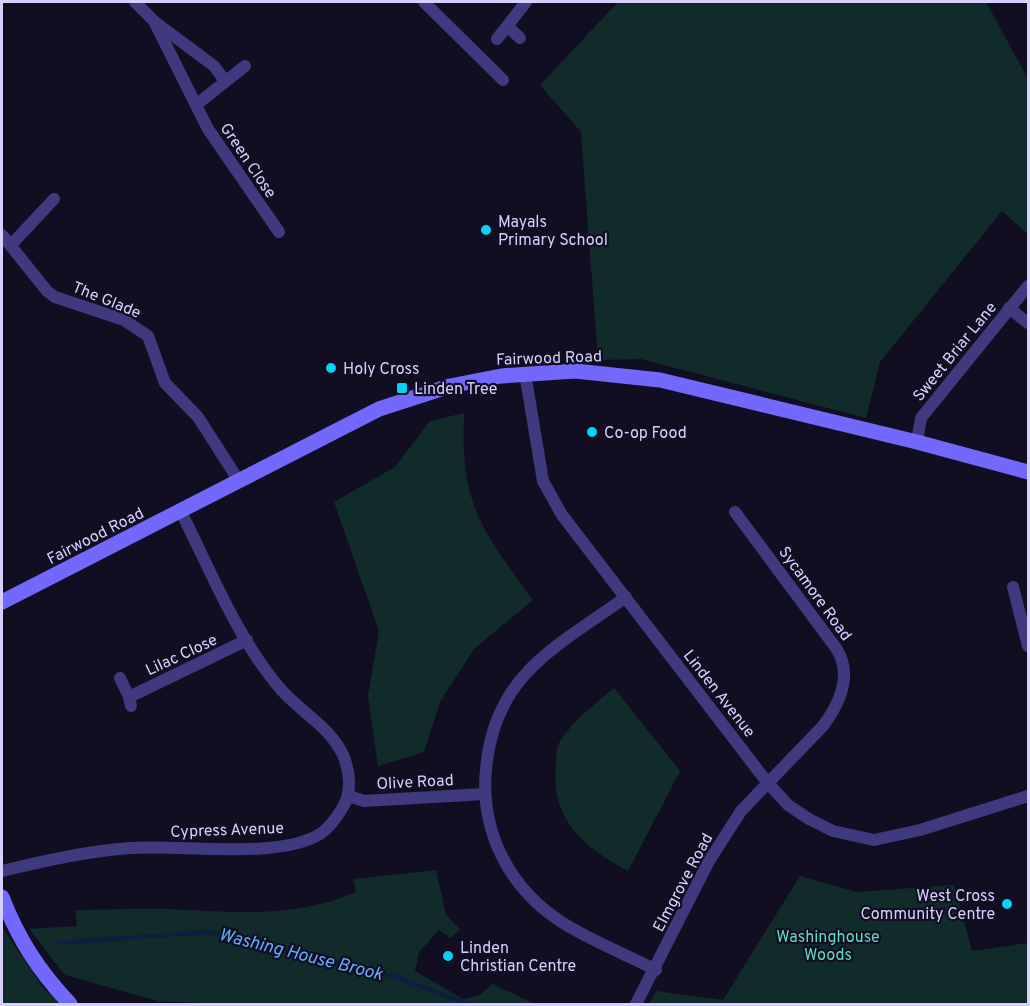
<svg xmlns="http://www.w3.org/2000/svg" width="1030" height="1006" font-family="Overpass,sans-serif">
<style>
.green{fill:#112b2b}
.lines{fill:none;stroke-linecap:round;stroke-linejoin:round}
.stream{stroke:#0d1e42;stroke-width:4}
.street{stroke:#3f3a80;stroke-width:12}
.secondary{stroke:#7269fc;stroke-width:15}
.poi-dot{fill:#06d3f4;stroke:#120e22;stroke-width:2}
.labels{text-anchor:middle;stroke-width:4.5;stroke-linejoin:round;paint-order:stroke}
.street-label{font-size:16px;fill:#d7d0fe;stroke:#120e22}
.poi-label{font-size:16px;fill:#d7d0fe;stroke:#120e22;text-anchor:start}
.park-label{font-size:16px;fill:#5ddcc1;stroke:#120e22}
.water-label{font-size:18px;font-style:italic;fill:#60aefb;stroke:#120e22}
</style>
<rect width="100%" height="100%" fill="#120e22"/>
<!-- green -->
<g class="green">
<path d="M618,2H986L1028,79V234L1002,211L880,362L866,418L641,359L598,360L581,132L540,85Z"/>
<path d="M464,413C463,443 463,477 474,505C486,539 512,571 533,600L474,649L440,702L424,752L378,766L368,696L379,631L334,502L395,467L430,421Z"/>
<path d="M614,688L680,771L628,871C584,847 551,821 556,766C556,759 556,749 559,743C572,721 595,704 614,688Z"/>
<path d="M436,870L446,915L460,929L451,938L439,930L419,952L415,971L463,999L480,995L493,984L534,1004H225L157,1001L65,975L29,929L77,926L75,910C105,910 136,908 167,909C231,912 295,919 356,892L353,879Z"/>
<path d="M800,876L857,892L954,885L972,951L1028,943V1004H649L656,991L723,1000Z"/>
<path d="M2,927L44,989L62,1004H2Z"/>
</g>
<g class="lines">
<!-- stream -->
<path class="stream" d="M56,943L209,932L392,976L469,1004"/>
<!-- street -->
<g class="street">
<path d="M135,2L154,21L208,129L279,232"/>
<path d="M424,2L503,80"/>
<path d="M155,22L214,66L225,81"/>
<path d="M508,27L520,38"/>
<path d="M497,39L526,2"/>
<path d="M196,105L245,66"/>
<path d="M2,235L47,291L55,297L124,320L148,336L165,383L198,417L239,481"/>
<path d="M11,245L54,199"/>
<path d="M1009,308L1028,323"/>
<path d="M525,373L543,481L562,515L767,782L788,805L809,819L833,831L874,840L920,830L1028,796"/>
<path d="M917,442L921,418L1028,286"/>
<path d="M1013,587L1028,646"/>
<path d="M626,597C593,621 548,647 522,678C500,704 489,735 486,769C480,831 509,889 563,923C592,941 625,954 656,970"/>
<path d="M120,678L129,697"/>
<path d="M131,706L129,697L247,640"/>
<path d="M349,796L364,801L484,794"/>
<path d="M2,871C44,861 87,851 131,848C181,844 278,860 320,834C330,828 337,817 343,807C352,792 350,771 343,755C329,725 298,711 278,686C236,636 210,569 181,512"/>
<path d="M636,1004L709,861L741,811L823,726C840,703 853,674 836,648L735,512"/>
</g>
<!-- secondary -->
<g class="secondary">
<path d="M2,602L379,409L450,386L501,376L575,371L660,380L917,442L1028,472"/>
<path d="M2,897C18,939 39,971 70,1004"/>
</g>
</g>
<!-- markers -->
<g class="poi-dot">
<circle cx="486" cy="230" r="6"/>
<circle cx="331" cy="368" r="6"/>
<rect x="396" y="382" width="12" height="12" rx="3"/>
<circle cx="592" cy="432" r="6"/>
<circle cx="1007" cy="904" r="6"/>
<circle cx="448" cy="956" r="6"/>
</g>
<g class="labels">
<!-- street labels -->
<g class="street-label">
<text transform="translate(249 160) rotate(56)" y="6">Green Close</text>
<text transform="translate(107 299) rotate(22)" y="6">The Glade</text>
<text transform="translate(954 351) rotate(-51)" y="6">Sweet Briar Lane</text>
<text transform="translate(549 357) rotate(-2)" y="6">Fairwood Road</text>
<text transform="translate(95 535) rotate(-27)" y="6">Fairwood Road</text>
<text transform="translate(816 593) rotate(54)" y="6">Sycamore Road</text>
<text transform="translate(181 654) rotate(-25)" y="6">Lilac Close</text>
<text transform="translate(720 693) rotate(52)" y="6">Linden Avenue</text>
<text transform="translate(415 781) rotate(-3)" y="6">Olive Road</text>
<text transform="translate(227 829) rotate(-2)" y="6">Cypress Avenue</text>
<text transform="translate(682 882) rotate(-62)" y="6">Elmgrove Road</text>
</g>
<!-- poi labels -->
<g class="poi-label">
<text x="498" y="227">Mayals<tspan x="498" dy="18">Primary School</tspan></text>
<text x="343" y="374">Holy Cross</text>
<text x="414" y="394">Linden Tree</text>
<text x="604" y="438">Co-op Food</text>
<text x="995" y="901" text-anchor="end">West Cross<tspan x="995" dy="18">Community Centre</tspan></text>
<text x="460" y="953">Linden<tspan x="460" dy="18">Christian Centre</tspan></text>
</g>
<!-- park labels -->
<g class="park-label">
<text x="828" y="942">Washinghouse<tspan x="828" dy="18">Woods</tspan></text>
</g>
<!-- water labels -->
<g class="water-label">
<text transform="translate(301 954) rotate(14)" y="6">Washing House Brook</text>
</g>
</g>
<!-- border -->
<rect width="1030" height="1006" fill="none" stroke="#d7d0fe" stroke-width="6"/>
</svg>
